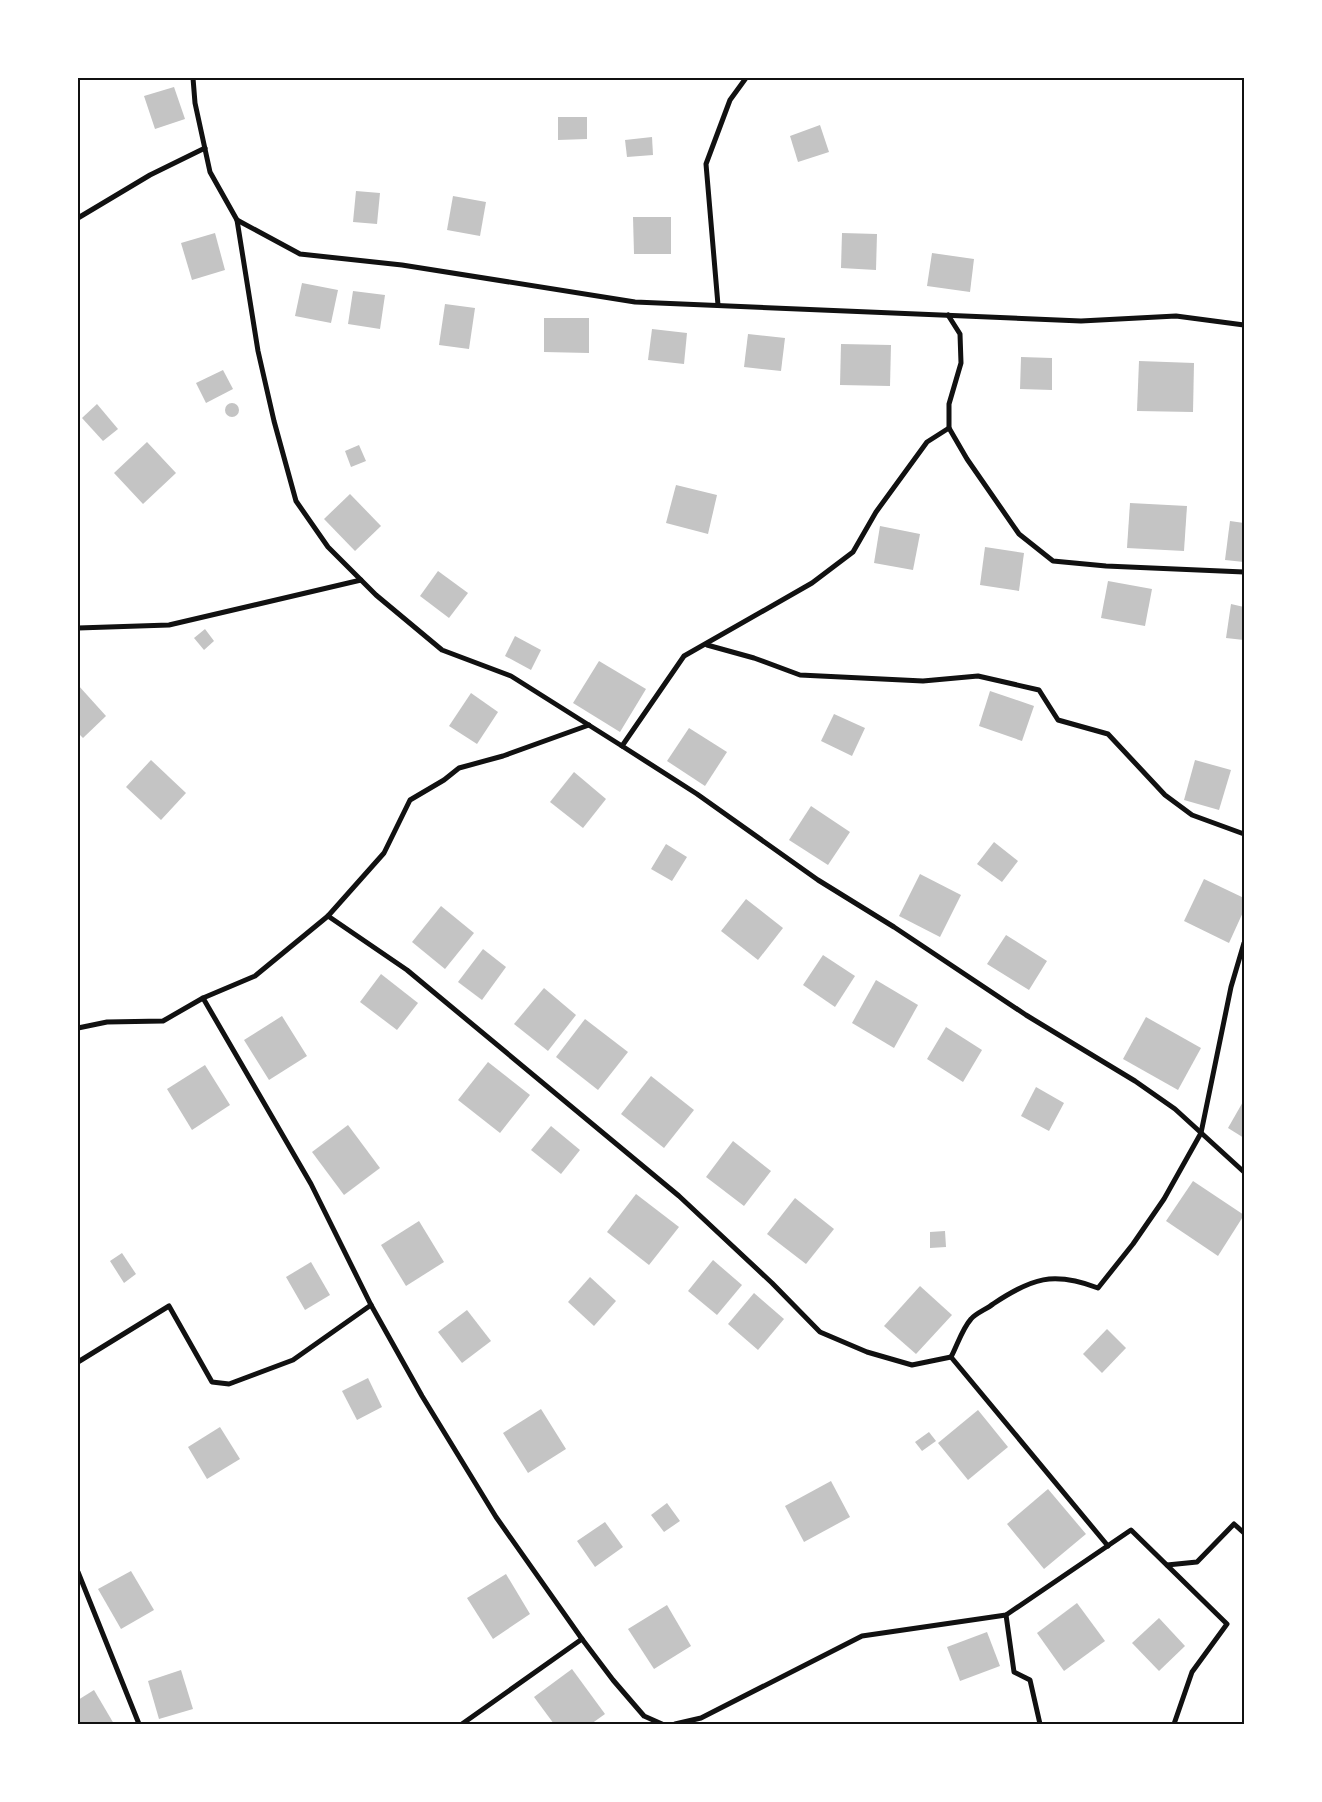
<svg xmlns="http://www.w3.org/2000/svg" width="1322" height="1802" font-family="'Times New Roman',serif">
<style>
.building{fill:#c4c4c4}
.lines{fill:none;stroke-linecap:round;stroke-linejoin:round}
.minor{stroke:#111;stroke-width:5}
.neatline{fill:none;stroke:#111;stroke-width:2}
</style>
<rect width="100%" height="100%" fill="#fff"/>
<!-- building -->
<g class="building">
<path d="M174,87L185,119L155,129L144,96Z"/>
<path d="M558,117H587V139L558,140Z"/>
<path d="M820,125L829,152L798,162L790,136Z"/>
<path d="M652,137L653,155L627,157L625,140Z"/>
<path d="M356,191L380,193L377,224L353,222Z"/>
<path d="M453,196L486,202L480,236L447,230Z"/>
<path d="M633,217H671V254H634Z"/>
<path d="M215,233L225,270L192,280L181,243Z"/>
<path d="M842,233L877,234L876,270L841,268Z"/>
<path d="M932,253L974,259L970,292L927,286Z"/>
<path d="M302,283L338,290L331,323L295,316Z"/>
<path d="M353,291L385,295L380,329L348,324Z"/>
<path d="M445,304L475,308L469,349L439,345Z"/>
<path d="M544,318H589V353L544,352Z"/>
<path d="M652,329L687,333L684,364L648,360Z"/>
<path d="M748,334L785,338L781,371L744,367Z"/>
<path d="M841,344L891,345L890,386L840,385Z"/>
<path d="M1021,357L1052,358V390L1020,389Z"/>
<path d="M1139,361L1194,363L1193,412L1137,411Z"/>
<path d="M223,370L233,389L206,403L196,383Z"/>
<circle cx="232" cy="410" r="7"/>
<path d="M97,404L118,429L103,441L82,418Z"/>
<path d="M147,442L176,473L143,504L114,473Z"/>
<path d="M359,445L366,461L351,467L345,451Z"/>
<path d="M676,485L717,495L708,534L666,523Z"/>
<path d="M350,494L381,526L355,551L324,519Z"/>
<path d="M1130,503L1187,506L1184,551L1127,548Z"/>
<path d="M1230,521L1244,523V562L1225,560Z"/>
<path d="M880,526L920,534L913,570L874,563Z"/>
<path d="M985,547L1024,553L1019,591L980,585Z"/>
<path d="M438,571L468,593L449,618L420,596Z"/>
<path d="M1108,581L1152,589L1145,626L1101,618Z"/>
<path d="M1231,604L1244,607V640L1226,638Z"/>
<path d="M205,629L214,641L204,650L194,638Z"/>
<path d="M515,636L541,650L531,670L505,656Z"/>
<path d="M599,661L646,689L620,732L573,703Z"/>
<path d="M78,685L106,716L83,738L78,733Z"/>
<path d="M990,691L1034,706L1022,741L979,726Z"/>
<path d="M471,693L498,712L477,744L449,726Z"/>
<path d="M834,714L865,728L852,756L821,741Z"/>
<path d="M689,728L727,752L705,786L667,761Z"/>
<path d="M151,760L186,793L161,820L126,787Z"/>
<path d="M1195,760L1231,770L1219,810L1184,800Z"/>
<path d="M574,772L606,799L583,828L550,802Z"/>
<path d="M811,806L850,832L828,865L789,840Z"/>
<path d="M994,842L1018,861L1002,882L977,864Z"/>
<path d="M666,844L687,857L672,881L651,869Z"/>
<path d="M920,874L961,895L940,937L899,916Z"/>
<path d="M1204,879L1244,898V910L1229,943L1184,921Z"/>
<path d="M746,899L783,928L758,960L721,931Z"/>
<path d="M441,906L474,933L445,969L412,942Z"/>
<path d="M1006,935L1047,961L1029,990L987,964Z"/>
<path d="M483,949L506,967L482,1000L458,982Z"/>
<path d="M823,955L855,976L835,1007L803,985Z"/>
<path d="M381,974L418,1003L397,1030L360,1002Z"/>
<path d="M876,980L918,1005L894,1048L852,1023Z"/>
<path d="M544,988L576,1015L548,1051L514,1024Z"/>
<path d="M282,1016L307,1056L269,1080L244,1040Z"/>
<path d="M1146,1017L1201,1048L1178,1090L1123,1059Z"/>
<path d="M585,1019L628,1052L598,1090L556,1057Z"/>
<path d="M946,1027L982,1050L963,1082L927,1059Z"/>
<path d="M488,1062L530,1095L500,1133L458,1100Z"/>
<path d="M205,1065L230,1105L192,1130L167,1089Z"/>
<path d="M651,1076L694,1110L664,1148L621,1114Z"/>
<path d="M1036,1087L1064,1103L1049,1131L1021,1116Z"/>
<path d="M1244,1100V1138L1228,1128Z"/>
<path d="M348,1125L380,1168L344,1195L312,1152Z"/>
<path d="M551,1126L580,1150L561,1174L531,1150Z"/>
<path d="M733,1141L771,1171L744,1206L706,1177Z"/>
<path d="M1193,1181L1244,1215L1218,1256L1166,1221Z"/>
<path d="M636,1194L679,1227L649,1265L607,1232Z"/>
<path d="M795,1198L834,1229L806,1264L767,1234Z"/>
<path d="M419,1221L444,1262L406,1286L381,1245Z"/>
<path d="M945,1231L946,1247L930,1248V1232Z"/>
<path d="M122,1253L136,1274L124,1283L110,1261Z"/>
<path d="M713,1260L742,1285L717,1315L688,1291Z"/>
<path d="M311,1262L330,1295L305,1310L286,1277Z"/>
<path d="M590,1277L616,1301L594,1326L568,1302Z"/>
<path d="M920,1286L952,1315L916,1354L884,1326Z"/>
<path d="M754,1293L784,1319L758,1350L728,1324Z"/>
<path d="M467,1310L491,1341L462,1363L438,1332Z"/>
<path d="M1107,1329L1126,1348L1102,1373L1083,1354Z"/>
<path d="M368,1378L382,1407L357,1420L342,1391Z"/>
<path d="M541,1409L566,1449L528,1473L503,1433Z"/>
<path d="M978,1410L1008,1447L968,1480L938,1443Z"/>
<path d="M220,1427L240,1459L207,1479L188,1447Z"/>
<path d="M929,1432L936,1441L922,1451L915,1442Z"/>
<path d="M831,1481L850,1517L804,1542L785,1506Z"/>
<path d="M1048,1489L1086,1534L1044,1569L1007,1524Z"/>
<path d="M667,1503L680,1521L664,1532L651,1515Z"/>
<path d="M605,1522L623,1547L595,1567L577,1541Z"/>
<path d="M131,1571L154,1610L121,1629L98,1589Z"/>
<path d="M506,1574L530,1614L493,1639L467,1598Z"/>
<path d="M1077,1603L1105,1641L1064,1671L1037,1633Z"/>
<path d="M667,1605L691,1646L654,1669L628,1629Z"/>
<path d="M1159,1618L1185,1646L1159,1671L1132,1643Z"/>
<path d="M987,1632L1000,1666L960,1681L947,1647Z"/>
<path d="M572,1669L605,1714L591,1724H554L534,1697Z"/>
<path d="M181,1670L193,1709L159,1719L148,1681Z"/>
<path d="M94,1690L114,1724H78V1700Z"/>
</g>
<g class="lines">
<!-- minor -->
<g class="minor">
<path d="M193,78L195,103L210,172L237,220L258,351L274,421L296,501L328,547L376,595L442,650L511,676L622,746"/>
<path d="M78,218L150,175L205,148"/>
<path d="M237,220L300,254L402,265L635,302L1081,321L1176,316L1244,325"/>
<path d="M718,305L706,164L730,100L746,78"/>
<path d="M948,315L960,334L961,363L949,404V428L967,459L1019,534L1053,561L1106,566L1244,572"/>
<path d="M949,428L927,442L876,512L853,552L812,583L684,656L622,746L697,794L818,880L894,927L1026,1015L1135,1081L1175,1109L1244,1172"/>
<path d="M78,628L169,625L361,580"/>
<path d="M707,645L754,658L800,675L923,681L978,676L1039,690L1058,720L1108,734L1165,795L1192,815L1244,834"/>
<path d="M328,916L407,970L679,1196L772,1283L820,1332L867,1352L912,1365L951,1357"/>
<path d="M203,998L311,1184L371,1305L422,1396L496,1517L582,1639"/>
<path d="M78,1028L107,1022L163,1021L203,998L255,976L328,916L384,853L410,800L444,780L459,768L503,756L589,725"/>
<path d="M78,1362L169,1306L212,1382L229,1384L293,1360L371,1305"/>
<path d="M1108,1546L951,1357C957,1346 962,1329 971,1319C976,1313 987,1309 993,1304C1032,1278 1053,1271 1098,1288L1133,1244L1164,1199L1201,1133L1231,987L1244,943"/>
<path d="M1167,1565L1197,1562L1234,1524L1244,1533"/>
<path d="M78,1572L139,1724"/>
<path d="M1006,1615L1014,1672L1030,1680L1040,1724"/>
<path d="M462,1724L582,1639L613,1680L644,1716L662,1724"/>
<path d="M675,1724L701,1718L862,1636L1006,1615L1131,1530L1227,1624L1192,1672L1174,1724"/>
</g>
</g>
<!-- border -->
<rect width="1322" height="1802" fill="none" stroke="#ffffff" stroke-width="158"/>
<rect x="79" y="79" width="1164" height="1644" class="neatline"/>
</svg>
